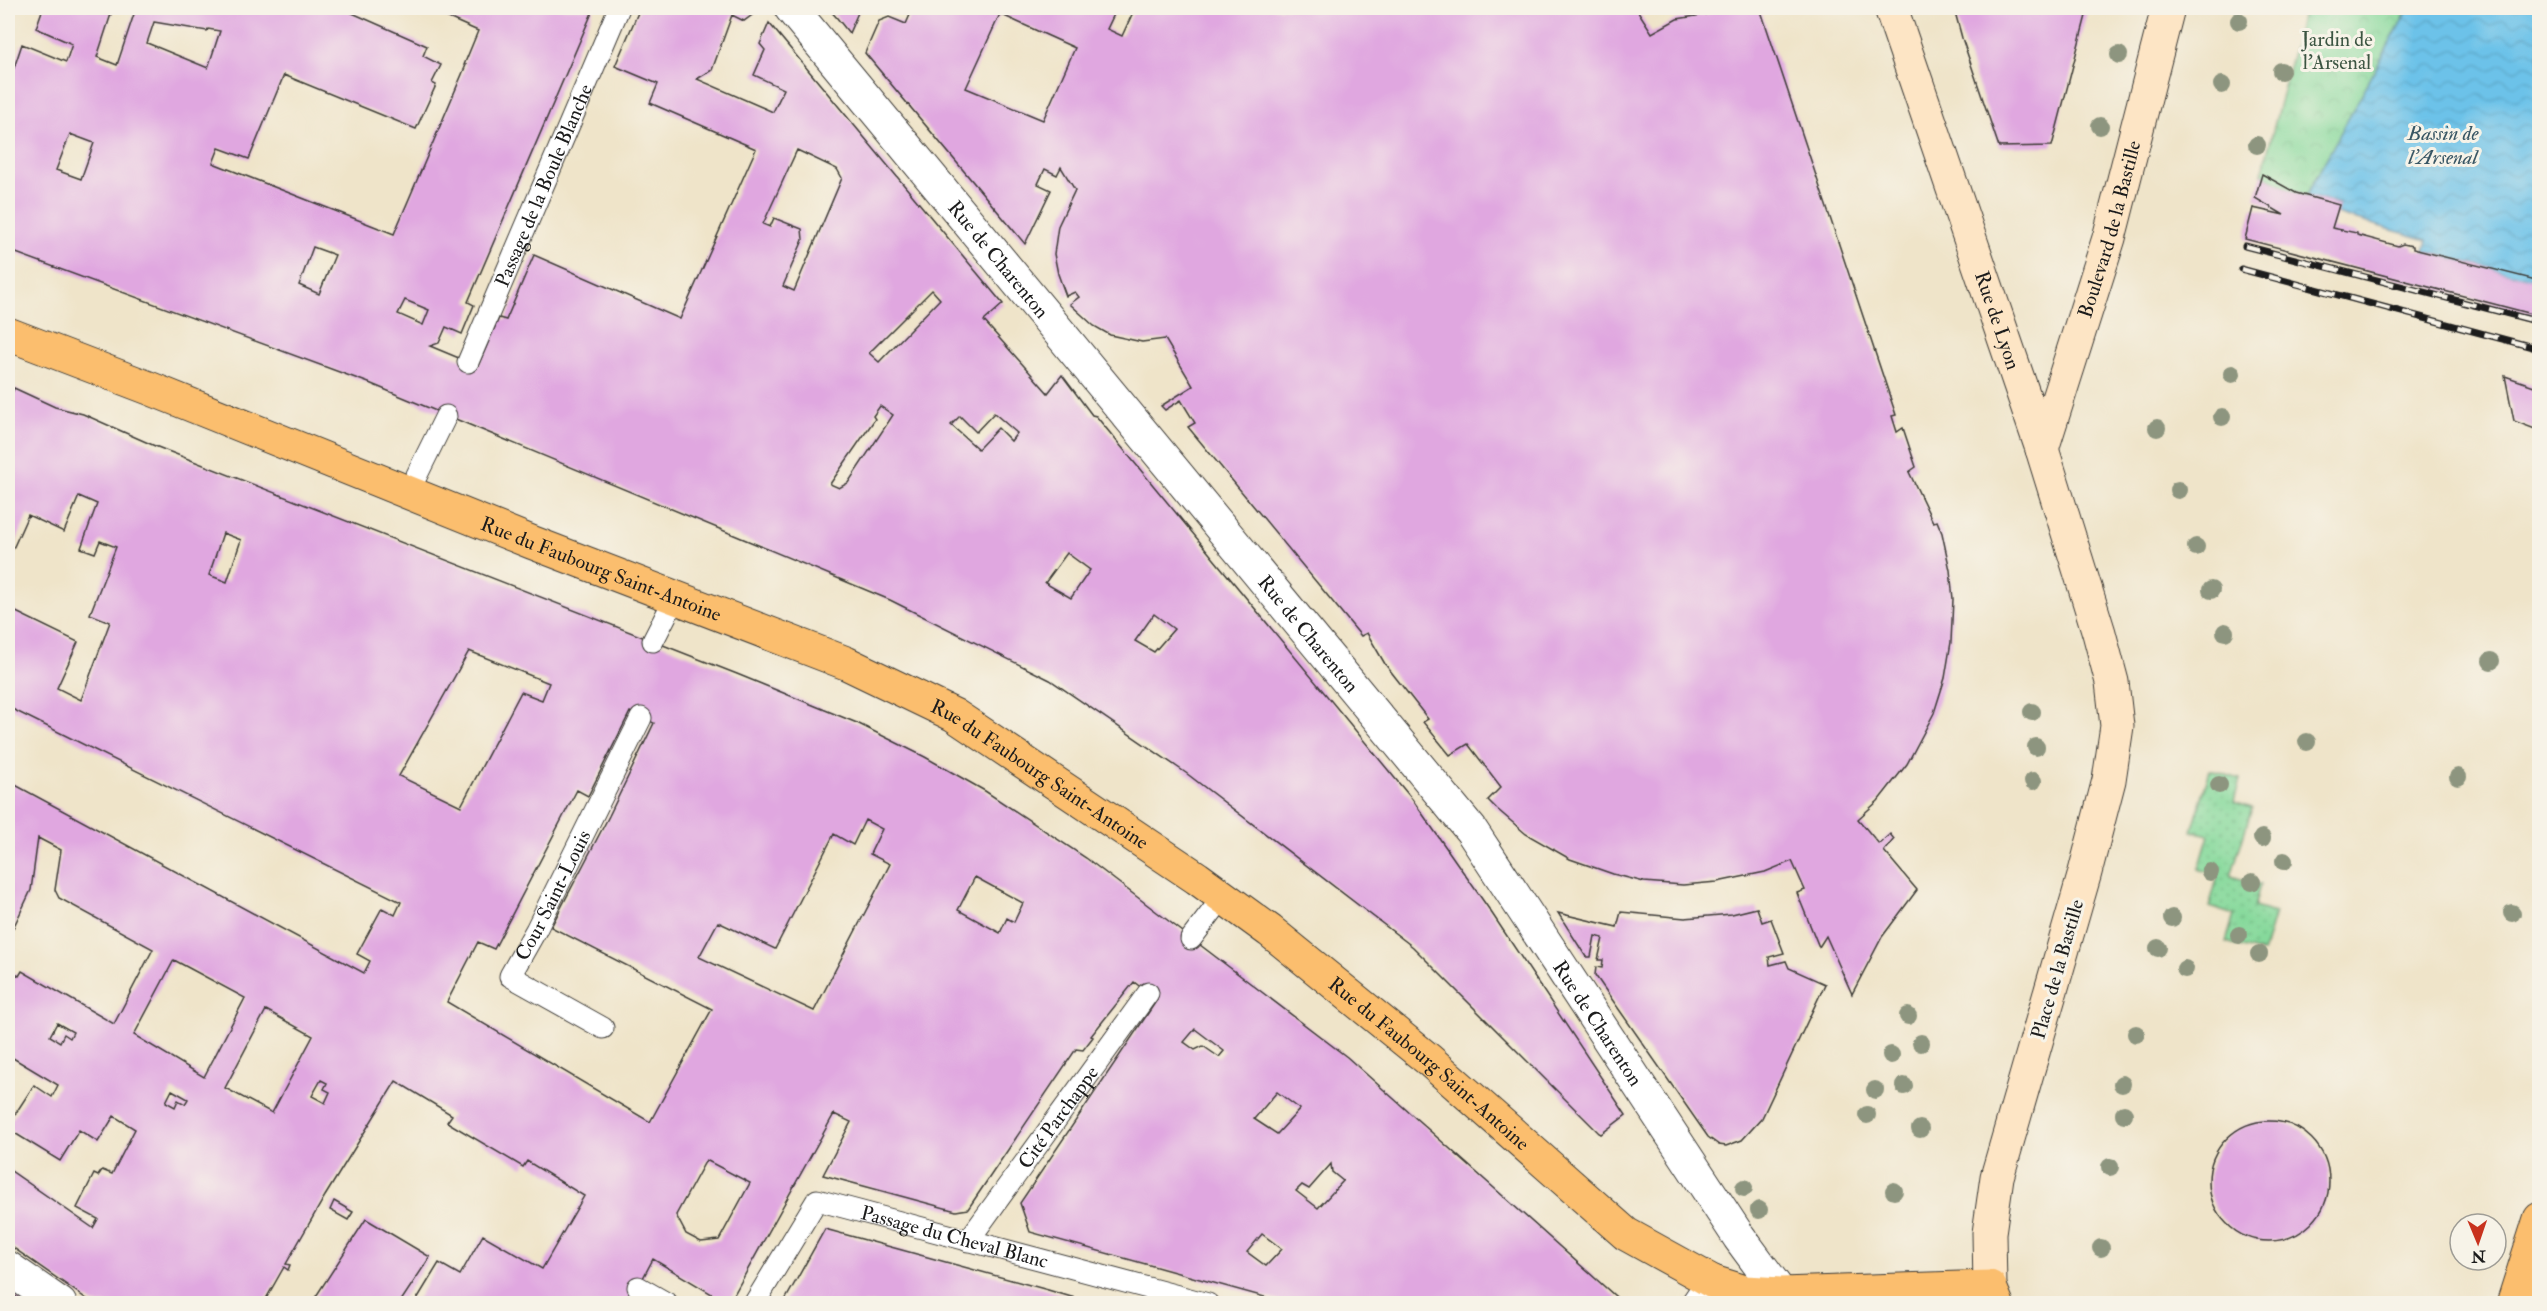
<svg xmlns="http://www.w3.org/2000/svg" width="2547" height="1311" font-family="'IM FELL Double Pica',serif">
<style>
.grass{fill:url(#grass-dots);stroke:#517a5c;stroke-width:1.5}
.park{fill:url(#park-crowns);stroke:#517a5c;stroke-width:1.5}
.water{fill:url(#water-waves);stroke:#446f82;stroke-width:1.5}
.building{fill:#e0a7e0;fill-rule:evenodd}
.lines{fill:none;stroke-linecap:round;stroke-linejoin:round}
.lane-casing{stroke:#3c3a36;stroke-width:23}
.street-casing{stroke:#3c3a36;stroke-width:35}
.secondary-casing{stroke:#3c3a36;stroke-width:35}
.primary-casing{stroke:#3c3a36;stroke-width:35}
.lane{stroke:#fff;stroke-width:21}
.street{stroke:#fff;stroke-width:33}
.secondary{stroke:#fde5c5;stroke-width:33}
.primary{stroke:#fbbe6e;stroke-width:33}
.rail-casing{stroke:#1c1c1c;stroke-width:7}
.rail{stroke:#f7f3e8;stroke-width:4.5;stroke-dasharray:14;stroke-linecap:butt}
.tree{fill:#8d957f}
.labels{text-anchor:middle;stroke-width:6;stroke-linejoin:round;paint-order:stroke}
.park-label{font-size:20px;fill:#3c5542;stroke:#f7f3e8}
.street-label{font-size:20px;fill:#1c1c1c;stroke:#f7f3e8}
.water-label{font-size:21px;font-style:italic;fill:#385664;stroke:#f7f3e8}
</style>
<defs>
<pattern id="grass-dots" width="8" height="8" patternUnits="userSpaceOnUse" patternTransform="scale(1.5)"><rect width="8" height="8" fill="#86d99b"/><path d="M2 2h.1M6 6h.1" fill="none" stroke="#73ba85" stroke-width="1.8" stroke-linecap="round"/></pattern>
<pattern id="park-crowns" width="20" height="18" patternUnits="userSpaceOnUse" patternTransform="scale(1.5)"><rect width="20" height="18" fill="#86d99b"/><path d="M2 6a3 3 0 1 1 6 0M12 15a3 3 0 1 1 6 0" fill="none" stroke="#73ba85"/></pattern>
<pattern id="water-waves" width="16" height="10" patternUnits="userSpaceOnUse" patternTransform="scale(1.5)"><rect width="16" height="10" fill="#6cc2e9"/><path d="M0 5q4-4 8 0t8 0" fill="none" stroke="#5da6c7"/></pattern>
</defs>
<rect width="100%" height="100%" fill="#f7f3e8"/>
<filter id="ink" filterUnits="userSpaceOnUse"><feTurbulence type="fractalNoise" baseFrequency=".0167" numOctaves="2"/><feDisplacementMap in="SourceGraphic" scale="12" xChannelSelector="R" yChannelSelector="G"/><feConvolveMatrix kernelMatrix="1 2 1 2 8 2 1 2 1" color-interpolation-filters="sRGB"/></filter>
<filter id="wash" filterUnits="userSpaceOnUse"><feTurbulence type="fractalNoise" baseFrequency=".008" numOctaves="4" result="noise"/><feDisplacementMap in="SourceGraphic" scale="24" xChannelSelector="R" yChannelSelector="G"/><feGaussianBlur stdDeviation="1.35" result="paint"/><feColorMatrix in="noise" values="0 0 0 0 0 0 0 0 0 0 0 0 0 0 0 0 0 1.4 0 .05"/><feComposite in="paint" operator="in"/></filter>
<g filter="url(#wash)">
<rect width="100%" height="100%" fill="#efe4c9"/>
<!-- grass -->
<path class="grass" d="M2210,770L2240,779L2234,802L2252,808L2231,876L2260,885L2254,907L2275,913L2263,953L2226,942L2234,915L2209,907L2218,876L2199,869L2209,835L2192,831Z"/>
<!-- park -->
<path class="park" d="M2304,8H2409L2306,196L2296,193L2262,174Z"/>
<!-- water -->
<path class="water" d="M2409,8H2539L2540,269H2538L2535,280L2424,251L2427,240L2336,214L2339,204L2306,196Z"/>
<g id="blocks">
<!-- building -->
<g class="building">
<path d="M43,8H113L97,57L117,65L136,8H341L427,46L423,56L441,65L432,83L436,85L416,129L284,75L249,159L219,148L213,163L394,234L466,65H464L478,31L426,8H594L468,302L474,305L462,334L446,327L439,343L430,346L478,366L499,318L506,320L534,255L680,319L756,149L650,103L658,84L615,66L640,8H757L759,10L744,21L732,15L712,70L697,79L773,112L784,89L754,75L765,50L760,44L769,23L1003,304L984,321L1048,393L1062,375L1092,415L1096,416L1412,799L1489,909L1626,1115L1601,1134L1599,1133L1413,947L1186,773L1050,680L890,600L369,383L8,250V65L14,68L22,44L66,62L72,44L36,28ZM154,22L207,31L208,29L220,31L208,68L147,43ZM70,134L94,143L81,179L56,170ZM797,150L837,169L842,178L794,291L783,286L803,240L802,229L774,218L770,227L763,224ZM313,247L335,255L319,294L299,285ZM932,290L940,299L879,362L869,353ZM405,300L429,310L423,325L398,314ZM880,406L893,415L848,483L839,488L830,484L875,419L873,416ZM994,413L1017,433L1011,441L998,428L978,449L951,425L960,416L976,432ZM1067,553L1090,570L1071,598L1045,583ZM1154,614L1174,629L1154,652L1135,641Z"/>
<path d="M828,8H860L849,33L837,18Z"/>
<path d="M913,8H1117L1107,29L1122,36L1135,8H1636L1652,33L1677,19L1708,14L1720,8H1760L1896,415L1892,416L1897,432L1903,428L1916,467L1909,472L1933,522L1937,521L1942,533L1950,570L1953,599L1951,642L1945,678L1934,713L1907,764L1878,801L1858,819L1879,844L1890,834L1894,839L1884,851L1917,890L1882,937L1852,994L1826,936L1819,947L1797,893L1805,890L1792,861L1765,872L1717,882L1683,885L1644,882L1613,874L1570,859L1526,834L1497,809L1488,800L1501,787L1468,744L1450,755L1423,722L1428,719L1385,664L1367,633L1361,636L1188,427L1195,423L1181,400L1165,410L1161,406L1193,386L1165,339L1142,342L1110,335L1094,326L1070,304L1079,297L1075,292L1066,296L1058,274L1054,254L1058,226L1075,190L1061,167L1057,175L1045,169L1038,184L1051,190L1025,244L865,53L879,21L889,17L906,24ZM1000,14L1075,48L1043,120L966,88Z"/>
<path d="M1957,8H2088L2052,146L1999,147L1962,38L1955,12Z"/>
<path d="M2262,174L2296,193L2339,205L2332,228L2357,233V235L2398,246L2403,244L2413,246V249L2540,281V316L2245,239L2253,208L2284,215L2255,198Z"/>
<path d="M2505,376L2540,388V431L2514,421Z"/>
<path d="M14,388L55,407L83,414L155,446L737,674L857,723L925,757L985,791L1086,858L1347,1057L1624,1304H1290L1030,1232L1020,1203L1157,1000L1134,982L1091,1036L1093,1037L1083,1050L1076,1049L968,1209L956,1211L823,1175L851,1122L834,1114L732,1298L725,1302L653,1259L632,1299L633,1304H414L439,1263L460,1275L483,1235L542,1269L584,1196L527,1161L523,1167L447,1122L452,1115L396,1081L325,1196L286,1264L290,1265L288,1270L284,1267L263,1304H94L8,1244V1169L93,1228L98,1219L77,1208L94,1174L98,1176L102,1170L112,1174L135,1129L114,1116L98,1142L79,1130L60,1161L8,1129V1125L34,1085L52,1097L58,1085L8,1055V970L19,976L22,971L114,1024L153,949L59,898L55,890L61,850L38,838L31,890L8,939V781L364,973L370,961L357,954L382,908L395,915L401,902L8,707V608L78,642L57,688L81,700L110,622L90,614L116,547L100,541L95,553L81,548L97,504L79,496L64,532L28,515L8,560V389L13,391ZM223,533L241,540L227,582L209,575ZM469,651L549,683L542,700L521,692L461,806L399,776ZM630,712L654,723L609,816L551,927L712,1009L650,1122L447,1002L478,942L494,949L577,790L588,796ZM865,820L882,829L870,854L890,864L814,1011L699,957L718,922L775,949L834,834L853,845ZM975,877L1023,903L1014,922L1007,918L1000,933L958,910ZM174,960L245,998L204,1077L134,1035ZM266,1010L313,1036L272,1113L225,1088ZM57,1023L73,1032L70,1038L64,1034L60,1042L50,1036ZM1195,1029L1224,1051L1219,1057L1203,1046L1195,1050L1184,1042ZM321,1080L327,1083L324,1089L330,1092L325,1103L312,1096ZM172,1090L188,1099L185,1104L178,1100L175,1107L166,1102ZM1277,1092L1300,1109L1277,1134L1254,1119ZM706,1160L750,1183L719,1240L701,1242L686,1234L676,1215ZM1331,1164L1332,1172L1343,1181L1318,1208L1296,1191L1302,1185L1309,1189ZM1262,1234L1282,1249L1266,1266L1247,1252Z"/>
<path d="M1757,908L1762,922L1771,919L1784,953L1769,957L1770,965L1786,961L1789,968L1825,984L1762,1118L1742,1140L1726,1146L1719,1145L1708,1137L1595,975L1596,967L1602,968L1603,960H1598L1603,938L1595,936L1591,957H1586L1558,913L1617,927L1621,912L1685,918L1732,914Z"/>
<circle cx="2269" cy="1181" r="60"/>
<path d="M334,1201L353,1212L348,1220L330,1210Z"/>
<path d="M366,1219L430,1257L399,1304H311Z"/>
<path d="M825,1229L1048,1290L1095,1304H783Z"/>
<path d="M8,1291L15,1296L26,1304H8Z"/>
</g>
</g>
</g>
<g filter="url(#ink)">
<use href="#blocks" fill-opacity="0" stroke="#3c3a36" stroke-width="1.5"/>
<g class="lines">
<!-- lane casing -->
<g class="lane-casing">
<g id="lane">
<path id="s1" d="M468,362L619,8"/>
<path d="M409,491L446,416"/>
<path d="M653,641L676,596"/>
<path d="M1191,939L1223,897"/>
<path id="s2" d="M603,1028L510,976L536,930L641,718"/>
<path id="s3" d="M968,1241L1148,993"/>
<path d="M638,1287L668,1304"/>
<path id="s4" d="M754,1304L817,1200L1208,1304"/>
</g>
</g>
<!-- street casing -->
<g class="street-casing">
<g id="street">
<path id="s5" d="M791,8L1471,830L1739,1237L1781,1294"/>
<path d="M8,1268L60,1304"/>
<path d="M1698,1304L1713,1282"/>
</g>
</g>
<!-- secondary casing -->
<g class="secondary-casing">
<g id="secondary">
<path id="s6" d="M1891,8L2042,449L2099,633L2112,682L2117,726L2109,780L2084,876L1997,1177L1989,1233L1990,1287"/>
<path id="s7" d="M2042,449L2109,238L2168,8"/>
</g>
</g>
<!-- primary casing -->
<g class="primary-casing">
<g id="primary">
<path id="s8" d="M8,334L149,388L531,542L846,663L954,715L1197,878L1270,931L1429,1060L1626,1234L1713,1282L1745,1292L1781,1294L1990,1287L1997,1304"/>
<path d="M2513,1304L2540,1219"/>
</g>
</g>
<!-- lane -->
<use href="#lane" class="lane"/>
<!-- street -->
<use href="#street" class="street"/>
<!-- secondary -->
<use href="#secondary" class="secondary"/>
<!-- primary -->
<use href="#primary" class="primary"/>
<!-- rail casing -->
<g class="rail-casing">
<g id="rail">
<path d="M2245,246L2540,322"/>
<path d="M2241,269L2540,349"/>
</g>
</g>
<!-- rail -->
<use href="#rail" class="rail"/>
</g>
<!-- trees -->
<g class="tree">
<circle cx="2239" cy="21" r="9"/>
<circle cx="2119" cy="55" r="9"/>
<circle cx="2281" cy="71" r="9"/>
<circle cx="2222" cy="85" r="9"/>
<circle cx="2100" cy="126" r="9"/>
<circle cx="2257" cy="145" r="9"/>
<circle cx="2232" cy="374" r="9"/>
<circle cx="2222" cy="417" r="9"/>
<circle cx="2157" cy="428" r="9"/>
<circle cx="2178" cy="490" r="9"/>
<circle cx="2196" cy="547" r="9"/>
<circle cx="2211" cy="590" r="9"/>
<circle cx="2225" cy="632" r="9"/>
<circle cx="2491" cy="661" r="9"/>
<circle cx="2032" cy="712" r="9"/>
<circle cx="2307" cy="742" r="9"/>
<circle cx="2036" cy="747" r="9"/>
<circle cx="2458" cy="777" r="9"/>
<circle cx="2033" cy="781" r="9"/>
<circle cx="2219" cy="785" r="9"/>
<circle cx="2262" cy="838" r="9"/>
<circle cx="2284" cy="861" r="9"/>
<circle cx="2210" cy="872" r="9"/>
<circle cx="2252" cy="882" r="9"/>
<circle cx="2512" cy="913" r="9"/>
<circle cx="2172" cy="918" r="9"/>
<circle cx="2239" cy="935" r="9"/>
<circle cx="2158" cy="948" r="9"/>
<circle cx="2259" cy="954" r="9"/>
<circle cx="2185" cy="969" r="9"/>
<circle cx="1908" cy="1016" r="9"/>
<circle cx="2136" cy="1034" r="9"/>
<circle cx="1921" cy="1043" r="9"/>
<circle cx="1891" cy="1055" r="9"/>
<circle cx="2122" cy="1084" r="9"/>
<circle cx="1904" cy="1086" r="9"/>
<circle cx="1875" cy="1090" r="9"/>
<circle cx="2124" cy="1114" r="9"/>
<circle cx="1867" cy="1115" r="9"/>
<circle cx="1920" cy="1129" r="9"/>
<circle cx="2110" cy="1167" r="9"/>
<circle cx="1744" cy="1188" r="9"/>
<circle cx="1894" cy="1191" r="9"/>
<circle cx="1759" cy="1210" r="9"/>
<circle cx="2101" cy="1248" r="9"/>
</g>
</g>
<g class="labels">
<!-- park labels -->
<g class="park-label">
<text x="2337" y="46">Jardin de<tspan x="2337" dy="23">l'Arsenal</tspan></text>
</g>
<!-- street labels -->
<g class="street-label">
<text dy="7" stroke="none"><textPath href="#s1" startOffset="192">Passage de la Boule Blanche</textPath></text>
<text dy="7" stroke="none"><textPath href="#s7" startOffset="230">Boulevard de la Bastille</textPath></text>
<text dy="7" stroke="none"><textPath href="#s5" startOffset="326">Rue de Charenton</textPath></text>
<text dy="7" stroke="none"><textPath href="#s6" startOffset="330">Rue de Lyon</textPath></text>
<text dy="7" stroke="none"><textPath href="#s8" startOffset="638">Rue du Faubourg Saint-Antoine</textPath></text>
<text dy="7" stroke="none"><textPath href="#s5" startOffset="812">Rue de Charenton</textPath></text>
<text dy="7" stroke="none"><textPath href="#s8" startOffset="1124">Rue du Faubourg Saint-Antoine</textPath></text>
<text dy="7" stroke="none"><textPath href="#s2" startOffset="198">Cour Saint-Louis</textPath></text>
<text transform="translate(2057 969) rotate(-74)" y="7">Place de la Bastille</text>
<text dy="7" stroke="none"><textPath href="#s5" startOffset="1298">Rue de Charenton</textPath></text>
<text dy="7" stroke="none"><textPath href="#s8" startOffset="1610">Rue du Faubourg Saint-Antoine</textPath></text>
<text dy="7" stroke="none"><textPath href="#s3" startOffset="153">Cité Parchappe</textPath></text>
<text dy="7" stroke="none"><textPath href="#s4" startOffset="264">Passage du Cheval Blanc</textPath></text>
</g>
<!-- water labels -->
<g class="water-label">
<text x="2443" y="140">Bassin de<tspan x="2443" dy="24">l'Arsenal</tspan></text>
</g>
</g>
<!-- margin -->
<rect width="2547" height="1311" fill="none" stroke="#f7f3e8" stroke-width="30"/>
<!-- north arrow -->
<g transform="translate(2478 1242) rotate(178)"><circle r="28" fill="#f7f3e8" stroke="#9f9d96" stroke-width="1.5"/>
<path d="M0-4.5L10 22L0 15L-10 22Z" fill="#c8321e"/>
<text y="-9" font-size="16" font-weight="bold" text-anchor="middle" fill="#1c1c1c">N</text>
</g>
</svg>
